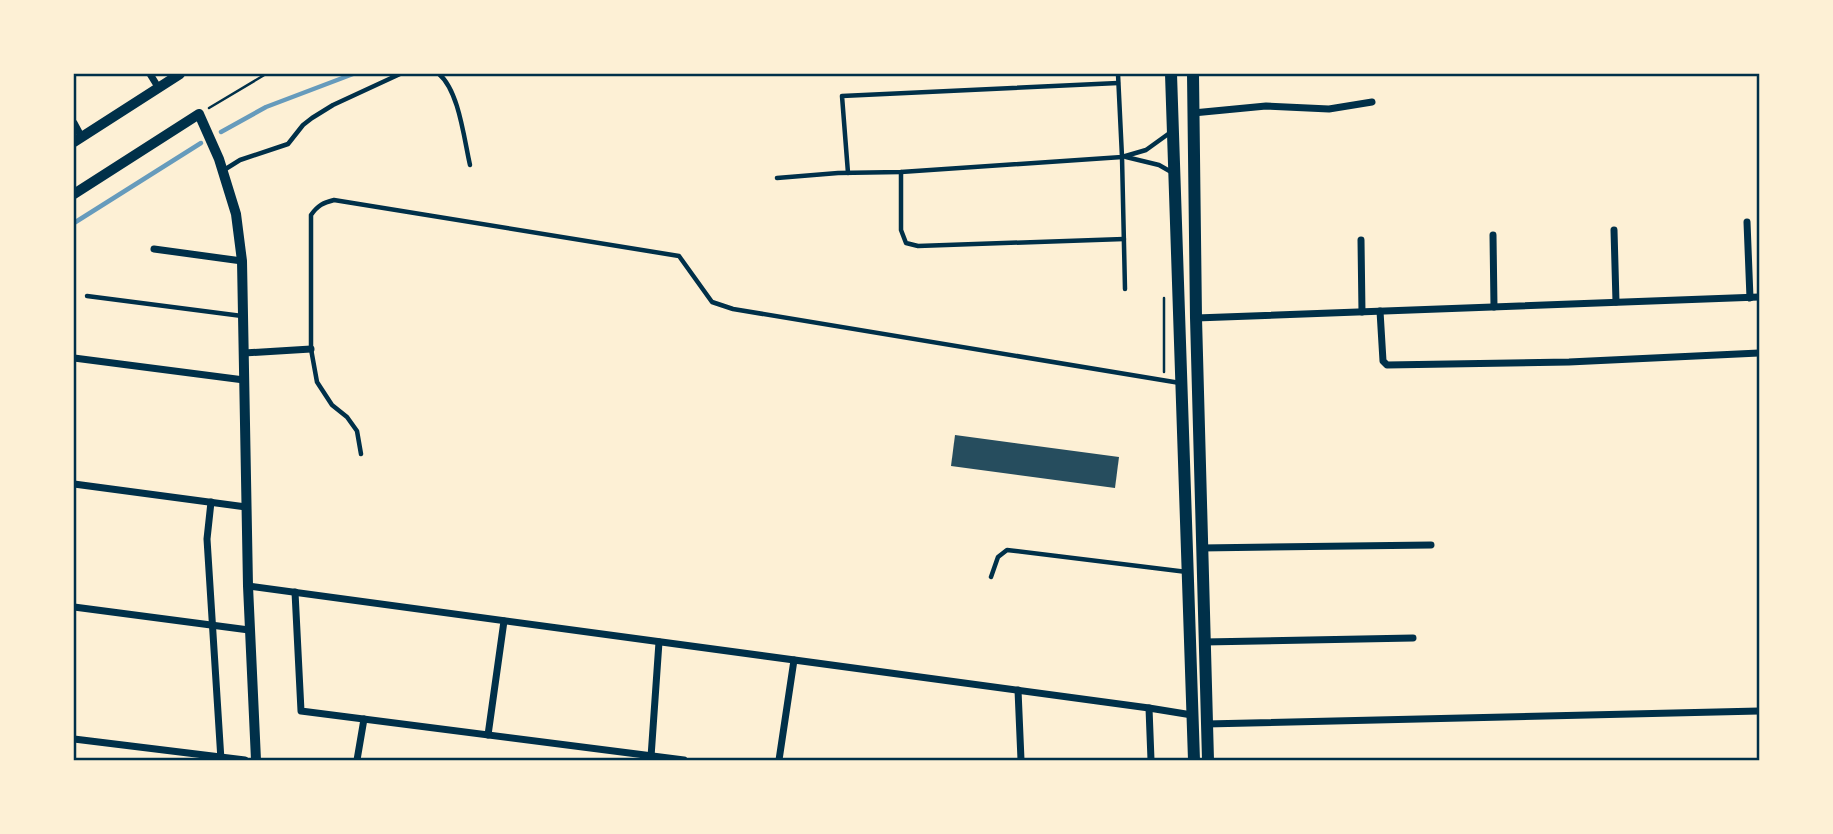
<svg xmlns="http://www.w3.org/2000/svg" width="1833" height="834" font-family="Jost,sans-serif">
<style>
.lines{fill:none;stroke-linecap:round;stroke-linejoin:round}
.stream{stroke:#669bbc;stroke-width:4.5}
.building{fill:#264d5e}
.path{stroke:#003049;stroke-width:2.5}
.service{stroke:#003049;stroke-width:4.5}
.minor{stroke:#003049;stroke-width:7}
.tertiary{stroke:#003049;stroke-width:10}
.primary{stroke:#003049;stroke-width:12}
.neatline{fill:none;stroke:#003049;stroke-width:2.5}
</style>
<rect width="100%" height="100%" fill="#fdf0d5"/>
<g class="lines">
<!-- stream -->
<g class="stream">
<path d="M221,132L266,107L353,74"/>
<path d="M74,223L201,143"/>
</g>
</g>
<!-- building -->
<path class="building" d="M955,435L1119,457L1115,488L951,466Z"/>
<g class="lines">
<!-- path -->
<g class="path">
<path d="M209,108L266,74"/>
<path d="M1164,298V372"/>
</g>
<!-- service -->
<g class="service">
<path d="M439,74C459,91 464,139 470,165"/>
<path d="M1118,74L1122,157L1125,289"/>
<path d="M1126,157L1159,165L1173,173"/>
<path d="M224,170L240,160L288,144L303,125L312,118L333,105L400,74"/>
<path d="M901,172V230L906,243L918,246L1124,239"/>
<path d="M848,173L842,96L1118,83"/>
<path d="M777,178L838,173L901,172L1122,157L1146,150L1171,132"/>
<path d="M87,296L242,316"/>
<path d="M361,454L357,431L347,417L332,405L317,382L311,349V215C318,205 323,203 334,200L679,256L712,302L733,309L1180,383"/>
<path d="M991,577L998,557L1007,550L1187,572"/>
</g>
<!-- minor -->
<g class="minor">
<path d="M150,74L158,87"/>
<path d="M1193,113L1266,106L1329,109L1372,102"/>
<path d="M74,123L81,136"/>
<path d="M1747,222L1750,298"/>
<path d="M1614,230L1616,302"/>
<path d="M1493,235L1494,307"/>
<path d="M1361,240L1362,312"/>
<path d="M154,249L242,261"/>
<path d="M1380,311L1383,361L1387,365L1569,362L1759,353"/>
<path d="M1196,318L1759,297"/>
<path d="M244,353L311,349"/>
<path d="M74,358L244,380"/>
<path d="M74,484L246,507"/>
<path d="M211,502L207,539L221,760"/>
<path d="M1201,548L1431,545"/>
<path d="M248,586L1149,708L1192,715"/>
<path d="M295,592L301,711L684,760"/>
<path d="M74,607L249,630"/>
<path d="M1204,642L1413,638"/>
<path d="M1018,690L1021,760"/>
<path d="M1149,708L1151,760"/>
<path d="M1206,724L1759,711"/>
<path d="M488,735L504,621"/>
<path d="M74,739L245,760"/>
<path d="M651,757L659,642"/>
<path d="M357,760L364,719"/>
<path d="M779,760L794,660"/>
</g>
<!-- tertiary -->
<g class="tertiary">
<path d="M74,142L180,74"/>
<path d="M74,194L199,114L219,159L236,214L242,261L248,586L256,760"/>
</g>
<!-- primary -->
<g class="primary">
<path d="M1171,74L1194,760"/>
<path d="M1193,74L1196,318L1208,760"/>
</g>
</g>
<!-- border -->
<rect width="1833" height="834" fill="none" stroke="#fdf0d5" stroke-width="150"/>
<rect x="75" y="75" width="1683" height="684" class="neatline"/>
</svg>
